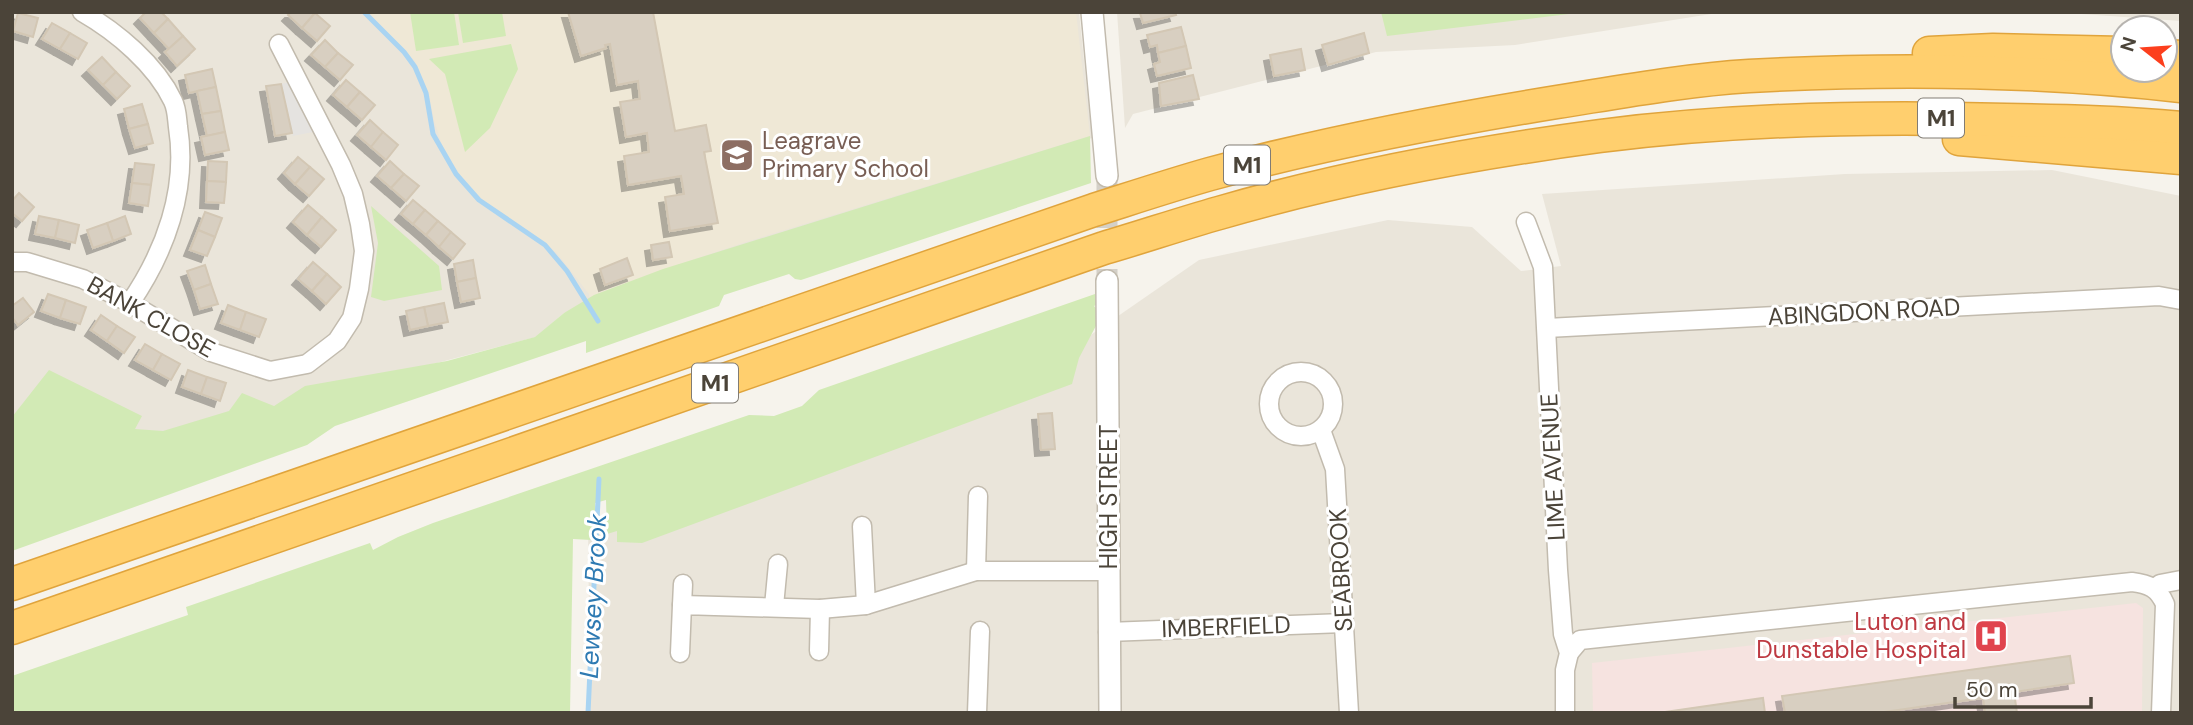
<svg xmlns="http://www.w3.org/2000/svg" width="2193" height="725" font-family="'DM Sans',sans-serif">
<style>
.residential{fill:#eae5da}
.education{fill:#efe8d6}
.medical{fill:#f6e3e0}
.green{fill:#d2eab5}
.parking{fill:#e5e3e0}
.lines{fill:none;stroke-linecap:round;stroke-linejoin:round}
.stream{stroke:#a9d4f2;stroke-width:5}
.building{fill:#d8cfc1;stroke:#d3c7b4;stroke-width:2;filter:url(#shadow)}
.tertiary-tunnel{stroke:#d4d0c8;stroke-width:21;stroke-dasharray:21 10;stroke-linecap:butt}
.minor-casing{stroke:#c2bbae;stroke-width:21}
.tertiary-casing{stroke:#c2bbae;stroke-width:24}
.motorway-casing{stroke:#e0a43c;stroke-width:35}
.minor{stroke:#fff;stroke-width:18}
.tertiary{stroke:#fff;stroke-width:21}
.motorway{stroke:#ffcf6e;stroke-width:32}
.labels{text-anchor:middle;stroke-width:6;stroke-linejoin:round;paint-order:stroke}
.shield{fill:#fff;stroke:#817c74;stroke-width:2}
.shield-label{font-size:23px;font-weight:bold;fill:#4b4439}
.education-label{font-size:24px;fill:#785e54;stroke:#fff;text-anchor:start}
.street-label{font-size:24px;fill:#4b4439;stroke:#fff}
.health-label{font-size:24px;fill:#be3a42;stroke:#fff;text-anchor:end}
.water-label{font-size:26px;font-style:italic;fill:#2e7ab2;stroke:#fff}
</style>
<defs>
<filter id="shadow"><feDropShadow dx="-6" dy="6" stdDeviation="0" flood-color="#0004"/></filter>
</defs>
<rect width="100%" height="100%" fill="#f6f3ec"/>
<!-- residential -->
<g class="residential">
<path d="M12,12H1079L1092,138L564,313L536,337L274,406L12,515Z"/>
<path d="M1117,12H1724L1515,45L1376,52L1133,114L1125,128Z"/>
<path d="M2053,12H2181V21Z"/>
<path d="M2052,170L2181,196V713H590L588,520L630,514L1069,350L1199,260L1388,220L1472,227L1521,271L1561,266L1542,194L1845,174Z"/>
</g>
<!-- education -->
<path class="education" d="M368,12H1076L1090,136L749,241L663,270L589,298V294L557,253L532,233L485,202L465,183L443,148L434,120L429,94L415,61Z"/>
<!-- medical -->
<path class="medical" d="M2136,603L2143,608L2142,713H1593L1592,663Z"/>
<!-- green -->
<g class="green">
<path d="M410,12H454L459,45L416,51Z"/>
<path d="M458,12H502L506,36L463,43Z"/>
<path d="M1381,12H1585L1387,36Z"/>
<path d="M511,44L518,69L490,128L465,152L445,74L429,59Z"/>
<path d="M1090,136L1091,183L801,280L795,279L789,274L724,295L719,306L586,353V341L335,426L307,445L12,551V417L49,370L142,416L135,429L163,431L229,411L242,393L274,406L305,386L447,361L535,337L564,313L594,295L663,269Z"/>
<path d="M371,206L439,266L442,290L384,301L371,297L378,243Z"/>
<path d="M1095,294L1096,305L1094,306L1097,309L1098,322L1079,358L1072,384L642,543L617,542V531L607,534L606,500L595,503L599,538L591,540L573,539L570,713H12V676L188,615L186,607L370,543L373,550L398,537L433,523L749,415L774,416L802,406L819,390Z"/>
</g>
<!-- parking -->
<path class="parking" d="M290,82L313,132L293,136L281,84Z"/>
<g class="lines">
<!-- stream -->
<g class="stream">
<path d="M364,12L404,52L415,67L426,93L433,134L456,174L479,200L545,245L567,271L598,321"/>
<path d="M588,713L599,479"/>
</g>
</g>
<!-- building -->
<g class="building">
<path d="M146,12H161L168,19L154,33L140,18Z"/>
<path d="M291,12H314L315,13L302,28L288,15Z"/>
<path d="M568,12H653L675,131L706,125L711,151L704,152L718,223L670,231L665,197L684,194L681,176L628,185L624,156L649,152L647,133L626,137L620,102L640,99L638,81L617,85L610,44L605,45L606,48L581,56Z"/>
<path d="M1175,12L1176,15L1143,23L1140,13Z"/>
<path d="M18,13L38,18L33,37L13,31Z"/>
<path d="M315,13L330,26L317,41L302,28Z"/>
<path d="M168,19L183,36L169,49L154,33Z"/>
<path d="M52,23L70,33L60,49L42,39Z"/>
<path d="M1181,27L1186,46L1158,53L1157,45L1150,47L1147,35Z"/>
<path d="M70,33L87,43L78,59L60,49Z"/>
<path d="M1364,33L1369,53L1328,65L1322,45Z"/>
<path d="M183,36L195,49L177,66L165,52Z"/>
<path d="M325,40L338,53L325,67L311,55Z"/>
<path d="M1186,46L1191,68L1157,76L1154,64L1160,62L1158,53Z"/>
<path d="M1301,49L1305,70L1274,76L1270,55Z"/>
<path d="M338,53L353,65L340,80L325,67Z"/>
<path d="M102,57L116,72L103,85L88,70Z"/>
<path d="M212,69L216,87L189,93L185,75Z"/>
<path d="M116,72L130,86L117,99L103,85Z"/>
<path d="M1193,75L1199,99L1161,106L1159,83Z"/>
<path d="M346,80L360,92L347,107L333,95Z"/>
<path d="M281,84L292,133L275,136L266,86Z"/>
<path d="M216,87L221,111L202,114L197,91Z"/>
<path d="M360,92L375,105L362,120L347,107Z"/>
<path d="M142,104L148,124L129,129L124,109Z"/>
<path d="M221,111L225,132L207,136L202,114Z"/>
<path d="M370,120L383,132L371,147L357,135Z"/>
<path d="M148,124L153,143L135,148L129,129Z"/>
<path d="M225,132L229,150L205,155L201,137Z"/>
<path d="M383,132L398,145L386,160L371,147Z"/>
<path d="M298,157L310,167L295,184L284,173Z"/>
<path d="M208,161L227,162L226,182L207,181Z"/>
<path d="M390,161L404,174L391,188L377,176Z"/>
<path d="M135,163L154,165L151,185L132,183Z"/>
<path d="M310,167L324,179L309,196L295,184Z"/>
<path d="M404,174L419,186L406,201L391,188Z"/>
<path d="M207,181L226,182L224,203L206,202Z"/>
<path d="M132,183L151,185L148,206L129,203Z"/>
<path d="M19,193L34,207L22,221L12,213V201Z"/>
<path d="M413,200L425,210L413,224L401,214Z"/>
<path d="M308,205L322,217L307,235L293,222Z"/>
<path d="M425,210L438,221L426,235L413,224Z"/>
<path d="M205,212L222,218L215,237L198,230Z"/>
<path d="M39,216L59,220L55,238L35,234Z"/>
<path d="M125,216L131,234L113,241L107,223Z"/>
<path d="M322,217L336,230L321,247L307,235Z"/>
<path d="M59,220L79,225L75,243L55,238Z"/>
<path d="M438,221L451,232L439,247L426,235Z"/>
<path d="M107,223L113,241L93,248L87,230Z"/>
<path d="M198,230L215,237L207,256L190,250Z"/>
<path d="M451,232L465,244L453,259L439,247Z"/>
<path d="M669,242L672,257L653,260L651,245Z"/>
<path d="M627,258L633,275L605,285L600,269Z"/>
<path d="M473,260L476,278L457,282L454,264Z"/>
<path d="M313,262L327,274L312,291L298,279Z"/>
<path d="M205,265L211,284L194,290L187,271Z"/>
<path d="M327,274L341,287L326,304L312,291Z"/>
<path d="M476,278L480,298L461,302L457,282Z"/>
<path d="M211,284L218,304L200,309L194,290Z"/>
<path d="M48,294L66,300L60,318L41,311Z"/>
<path d="M23,298L34,312L18,325L12,317V306Z"/>
<path d="M66,300L86,307L80,324L60,318Z"/>
<path d="M444,303L448,322L428,326L424,307Z"/>
<path d="M228,305L246,312L240,330L221,323Z"/>
<path d="M424,307L428,326L410,330L406,311Z"/>
<path d="M246,312L266,319L259,337L240,330Z"/>
<path d="M101,315L117,326L107,341L91,330Z"/>
<path d="M117,326L135,337L124,353L107,341Z"/>
<path d="M145,344L162,354L153,370L135,360Z"/>
<path d="M162,354L180,364L171,380L153,370Z"/>
<path d="M188,370L207,377L201,394L182,387Z"/>
<path d="M207,377L226,383L220,401L201,394Z"/>
<path d="M1052,413L1055,449L1041,450L1038,414Z"/>
<path d="M2070,656L2074,683L2014,692L2017,713H1985L1983,698L1877,713H1785L1782,696Z"/>
<path d="M1763,698L1765,713H1658Z"/>
</g>
<g class="lines">
<!-- tertiary-tunnel -->
<path class="tertiary-tunnel" d="M1107,176V281"/>
<!-- minor casing -->
<g class="minor-casing">
<g id="minor">
<path d="M82,12C117,32 156,65 173,101C177,109 177,119 178,127C188,190 165,252 130,303"/>
<path d="M1526,222L1543,267L1558,570L1563,634L1569,653L1565,670V713"/>
<path d="M12,262H27L83,279L130,303L211,352L270,371L307,364L337,341L352,318L359,289L364,251L360,224L353,194L341,165L279,44"/>
<path d="M1547,328L2159,296L2181,300"/>
<circle cx="1301" cy="404" r="32"/>
<path d="M1321,430L1335,469L1349,713"/>
<path d="M862,526L866,605"/>
<path d="M976,571L978,496"/>
<path d="M2155,589L2160,584L2181,580"/>
<path d="M682,605L683,584"/>
<path d="M774,606L778,564"/>
<path d="M1108,632L1344,623"/>
<path d="M819,651L820,609"/>
<path d="M680,653L682,605L820,609L866,605L976,571H1109"/>
<path d="M1569,653L1580,640L2132,582C2149,584 2158,588 2165,604L2161,713"/>
<path d="M977,713L980,631"/>
</g>
</g>
<!-- tertiary casing -->
<g class="tertiary-casing">
<g id="tertiary">
<path d="M1092,12L1107,176"/>
<path d="M1107,281L1110,713"/>
</g>
</g>
<!-- motorway casing -->
<g class="motorway-casing">
<g id="motorway">
<path d="M1929,53L1993,50L2123,53"/>
<path d="M2165,56L2181,57"/>
<path d="M1959,139L2181,158"/>
<path d="M12,584L1094,210C1132,198 1171,185 1210,174C1324,143 1440,121 1557,102C1620,92 1685,80 1749,76C1892,68 2038,70 2181,86"/>
<path d="M12,628L1104,248C1142,237 1180,224 1219,213C1343,177 1472,153 1600,136C1734,119 1871,116 2006,120C2064,121 2122,122 2181,128"/>
</g>
</g>
<!-- minor -->
<use href="#minor" class="minor"/>
<!-- tertiary -->
<use href="#tertiary" class="tertiary"/>
<!-- motorway -->
<use href="#motorway" class="motorway"/>
</g>
<!-- icons -->
<defs>
<g id="school-square" transform="scale(1.75)"><rect x="-9" y="-9" width="18" height="18" rx="4" fill="#8d6e63" stroke="#fff"/><path d="M0-5L7-2L0 1L-7-2ZM-4 1L0 2.5L4 1V4Q0 6-4 4Z" fill="#fff"/></g>
<g id="hospital-square" transform="scale(1.75)"><rect x="-9" y="-9" width="18" height="18" rx="4" fill="#e0444e" stroke="#fff"/><path d="M-5-5h3v3.5h4V-5h3V5h-3V1.5h-4V5h-3Z" fill="#fff"/></g>
</defs>
<g fill-rule="evenodd">
<use href="#school-square" x="737" y="155"/>
<use href="#hospital-square" x="1991" y="636"/>
</g>
<g class="labels">
<!-- shield labels -->
<g class="shield">
<rect x="1918" y="98.5" width="46" height="39" rx="5"/>
<rect x="1224" y="145.5" width="46" height="39" rx="5"/>
<rect x="692" y="363.5" width="46" height="39" rx="5"/>
</g>
<g class="shield-label">
<text x="1941" y="126">M1</text>
<text x="1247" y="173">M1</text>
<text x="715" y="391">M1</text>
</g>
<!-- education labels -->
<g class="education-label">
<text x="762" y="149">Leagrave<tspan x="762" dy="28">Primary School</tspan></text>
</g>
<!-- street labels -->
<g class="street-label">
<text transform="translate(1864 312) rotate(-3)" y="8">ABINGDON ROAD</text>
<text transform="translate(151 317) rotate(29)" y="8">BANK CLOSE</text>
<text transform="translate(1553 467) rotate(-93)" y="8">LIME AVENUE</text>
<text transform="translate(1109 497) rotate(-90)" y="8">HIGH STREET</text>
<text transform="translate(1341 570) rotate(-93)" y="8">SEABROOK</text>
<text transform="translate(1226 627) rotate(-2)" y="8">IMBERFIELD</text>
</g>
<!-- health labels -->
<g class="health-label">
<text x="1966" y="630">Luton and<tspan x="1966" dy="28">Dunstable Hospital</tspan></text>
</g>
<!-- water labels -->
<g class="water-label">
<text transform="translate(593 596) rotate(-87)" y="9">Lewsey Brook</text>
</g>
</g>
<!-- border -->
<rect width="2193" height="725" fill="none" stroke="#4b4439" stroke-width="28"/>
<!-- north arrow -->
<g transform="translate(2144 49) rotate(287)"><circle r="33" fill="#ffffff" stroke="#b7b4b0" stroke-width="2"/>
<path d="M0-5L12 26L0 18L-12 26Z" fill="#fc3f1d"/>
<text y="-10" font-size="19" font-weight="bold" text-anchor="middle" fill="#4b4439">N</text>
</g>
<!-- scale -->
<path d="M1955 697v10h136v-10" fill="none" stroke="#4b4439" stroke-width="3.5"/>
<text x="1966" y="697" font-size="21" fill="#4b4439" stroke="#ffffff" stroke-width="5" paint-order="stroke">50 m</text>
</svg>
